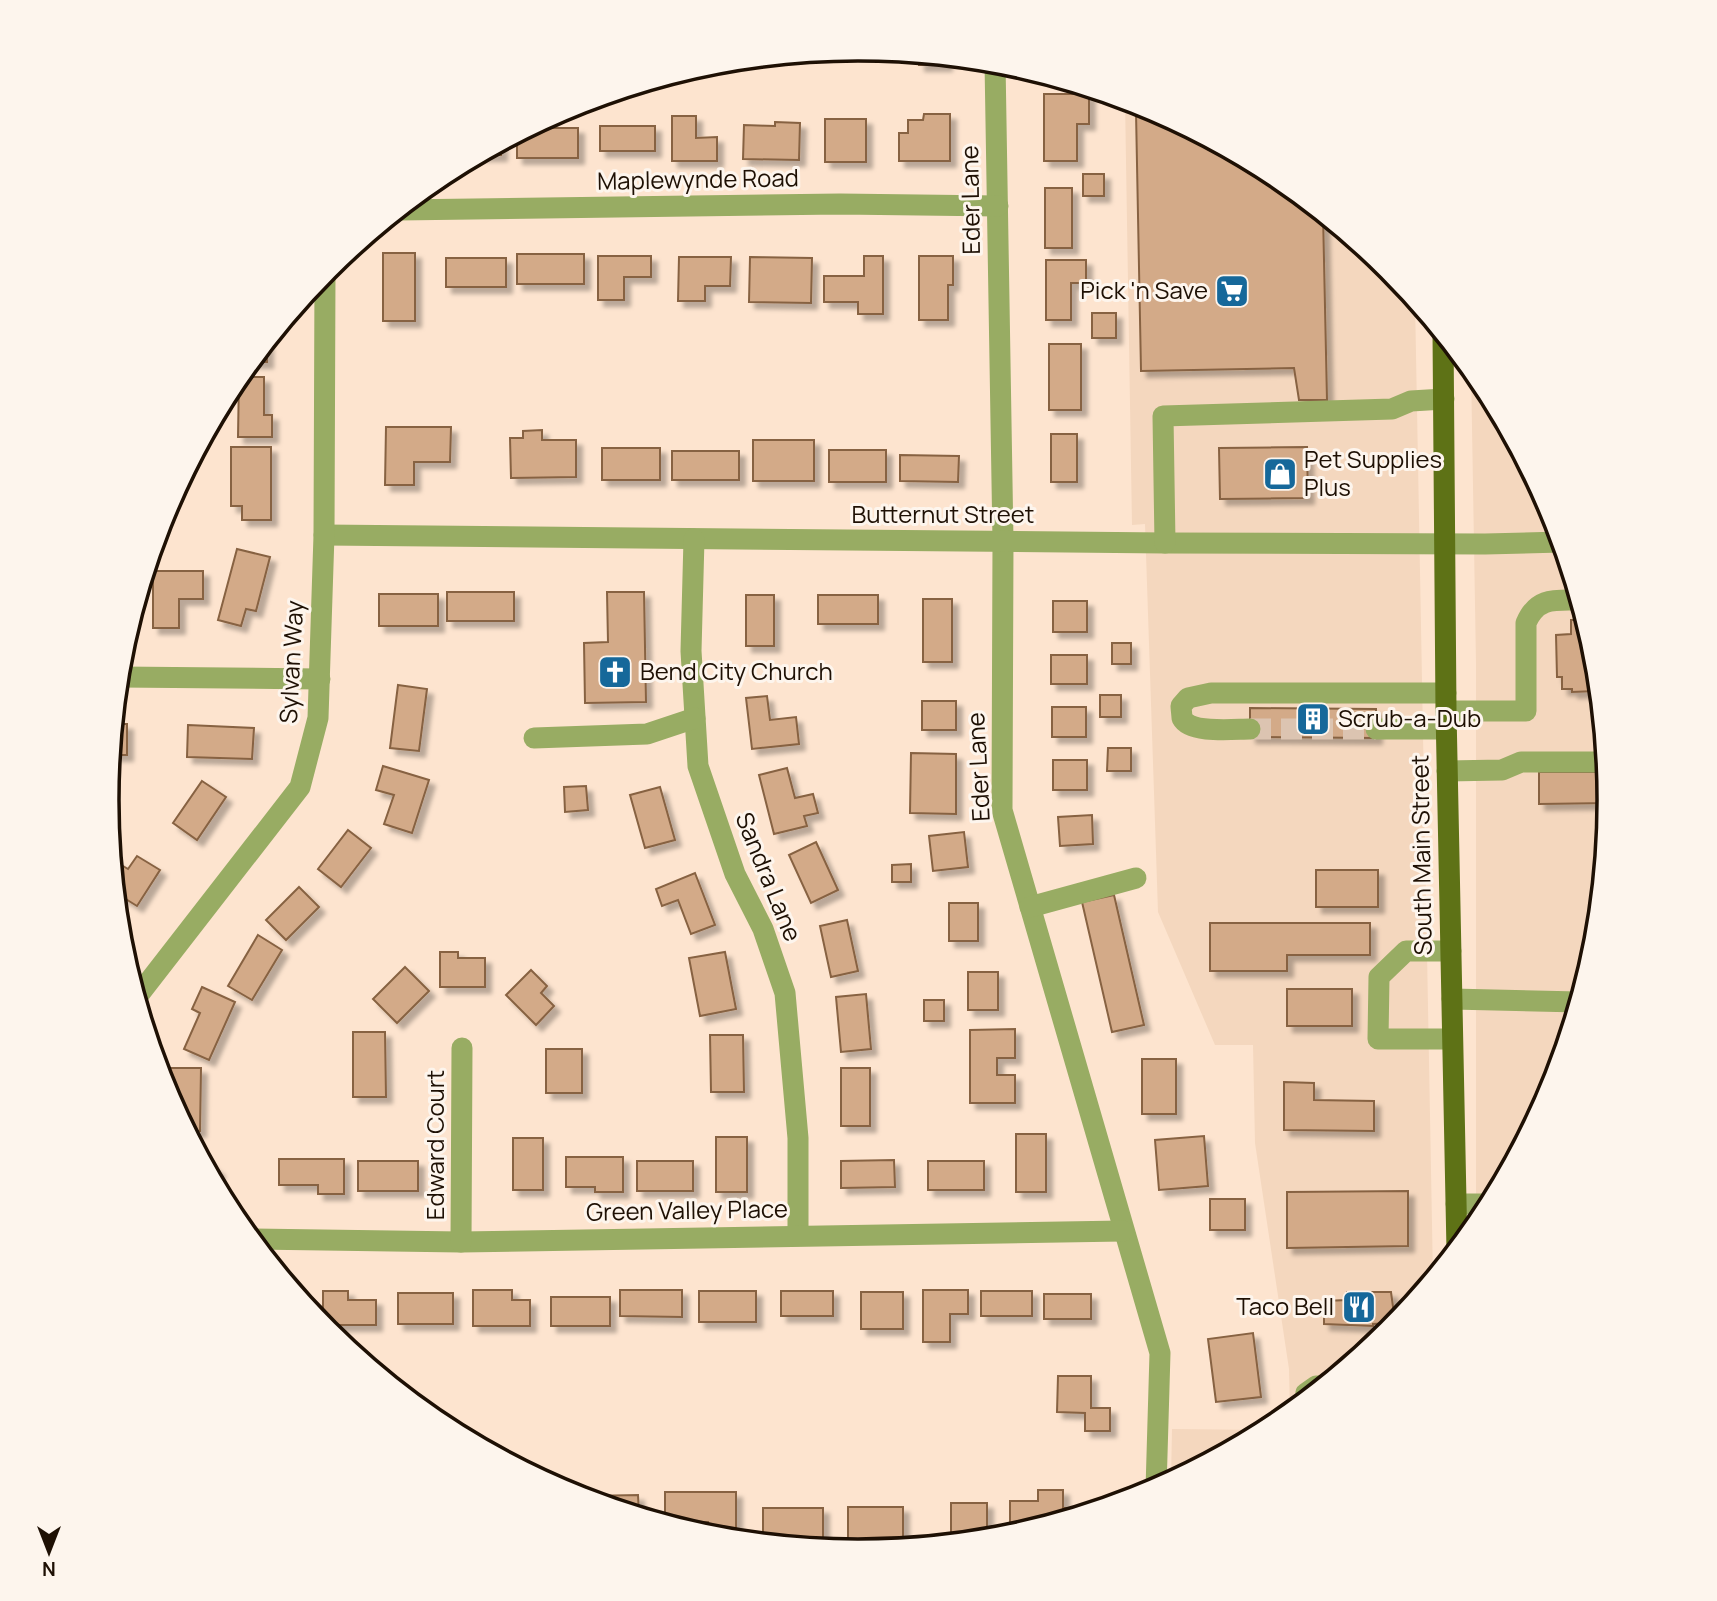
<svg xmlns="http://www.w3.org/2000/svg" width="1717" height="1601" font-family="Manrope,sans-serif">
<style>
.built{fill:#f4d7be}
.building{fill:#d3aa88;stroke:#876242;stroke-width:2;filter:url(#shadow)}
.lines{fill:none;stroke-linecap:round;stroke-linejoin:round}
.minor-tunnel{stroke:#dcc4b1;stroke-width:21;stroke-dasharray:21 10;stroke-linecap:butt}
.minor{stroke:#98ac63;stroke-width:21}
.major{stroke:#5e7216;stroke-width:21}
.labels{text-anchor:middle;stroke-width:6;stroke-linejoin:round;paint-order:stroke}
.street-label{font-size:24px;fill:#1e1004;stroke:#fdf5ed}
.poi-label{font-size:24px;fill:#1e1004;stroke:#fdf5ed;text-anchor:start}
.rim{fill:none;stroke:#1e1004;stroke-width:3.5}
</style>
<defs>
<filter id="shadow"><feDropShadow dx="6" dy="6" stdDeviation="2" flood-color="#0004"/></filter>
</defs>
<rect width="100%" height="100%" fill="#fde4cf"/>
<!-- built -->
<g class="built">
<path d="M1125,100L1146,106L1276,176L1390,269L1415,300L1433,1279L1390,1332L1290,1413L1289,1369L1255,1143L1253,1045H1215L1158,912L1145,524L1132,525Z"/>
<path d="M1471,368L1484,383L1553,513L1596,654L1610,801L1595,948L1553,1088L1483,1218L1476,1227V663Z"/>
<path d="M1172,1429L1268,1430L1171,1481Z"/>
</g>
<!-- building -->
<g class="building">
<path d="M919,55L946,58V65H919Z"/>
<path d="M1044,94H1089V124H1077V161H1044Z"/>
<path d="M1156,111L1276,176L1323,214L1327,400H1299L1294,368L1141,371L1136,112Z"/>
<path d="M924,114H950V161H899V133H908V120H923Z"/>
<path d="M672,116H696V138L717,137V161H672Z"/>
<rect x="825" y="119" width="41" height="43"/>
<path d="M775,122L800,123L799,160L743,159L744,125L775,126Z"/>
<rect x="600" y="126" width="55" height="25"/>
<path d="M531,128H578V158H517V135Z"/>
<path d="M501,144V155H479Z"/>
<rect x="1083" y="174" width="21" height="22"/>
<rect x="1045" y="188" width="27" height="60"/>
<rect x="383" y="253" width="32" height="68"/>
<rect x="517" y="254" width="67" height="30"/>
<path d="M598,256H651V277H624V300H598Z"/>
<path d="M864,256H883V314H858V302H824V276H864Z"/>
<path d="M919,256H953V285H948V320H919Z"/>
<path d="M679,257H731L730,286H705V301H678Z"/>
<path d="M750,257L812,258L811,303L749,302Z"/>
<rect x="446" y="258" width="60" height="29"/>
<path d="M1046,260H1086V283H1071V320H1046Z"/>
<rect x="1092" y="313" width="24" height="25"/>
<path d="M267,342V362H251Z"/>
<rect x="1049" y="344" width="32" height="66"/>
<path d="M239,377H264V415H272V437H238Z"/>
<path d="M386,427H451L450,462H414V485H385Z"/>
<path d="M542,430V440H576V477L511,478L510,438H523V431Z"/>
<rect x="1051" y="434" width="26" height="48"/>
<rect x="753" y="440" width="61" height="41"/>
<path d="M231,447H271V520H242V506H231Z"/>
<path d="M1307,447L1308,498L1220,499L1219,448Z"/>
<rect x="602" y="448" width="58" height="32"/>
<rect x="829" y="450" width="57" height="32"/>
<rect x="672" y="451" width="67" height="29"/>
<path d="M900,455L959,456L958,482L900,481Z"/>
<path d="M237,549L270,557L256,611L246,609L241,626L218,620Z"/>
<path d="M153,571H203V599H179V628H153Z"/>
<rect x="447" y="592" width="67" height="29"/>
<path d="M607,592H644L646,702L585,703L584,643L608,642Z"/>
<rect x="379" y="594" width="59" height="32"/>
<rect x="746" y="595" width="28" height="51"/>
<rect x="818" y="595" width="60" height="29"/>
<rect x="923" y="599" width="29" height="63"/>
<rect x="1053" y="601" width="34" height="31"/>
<path d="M1571,620H1585L1595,651L1596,691L1572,692V689H1562V677H1557L1556,635L1571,634Z"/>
<rect x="1112" y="643" width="19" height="21"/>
<rect x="1051" y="655" width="36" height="29"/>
<path d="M398,685L427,689L419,751L390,748Z"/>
<rect x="1100" y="695" width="21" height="22"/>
<path d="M767,696L770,720L796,717L799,744L752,749L746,698Z"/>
<rect x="922" y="701" width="34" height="29"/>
<rect x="1052" y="707" width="34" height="30"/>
<path d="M1250,708L1376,709V738L1250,737Z"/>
<path d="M114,724H127V755H111Z"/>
<path d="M188,725L254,728L252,759L187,757Z"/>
<path d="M1108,748H1131V771H1107Z"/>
<path d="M911,753L956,754V814L910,813Z"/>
<rect x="1053" y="760" width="34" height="30"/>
<path d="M383,766L429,780L412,833L384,824L394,795L376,790Z"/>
<path d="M787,768L795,798L813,794L818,813L804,816L807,826L774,834L759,775Z"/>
<path d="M1539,772H1607L1610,803L1539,804Z"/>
<path d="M202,781L226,797L197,840L173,823Z"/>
<path d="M586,786L588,810L565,812L564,787Z"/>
<path d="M660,787L675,840L645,848L630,795Z"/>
<path d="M1092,815L1093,844L1060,846L1058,817Z"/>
<path d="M348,830L371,848L341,887L318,869Z"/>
<path d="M964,832L968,867L933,871L929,836Z"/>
<path d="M816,842L838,890L811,903L789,855Z"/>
<path d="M137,856L160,870L137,906L116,893L113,860L128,869Z"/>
<path d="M911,864V882H892V865Z"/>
<rect x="1316" y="870" width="62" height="37"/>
<path d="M695,873L715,925L691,934L678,900L662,906L656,889Z"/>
<path d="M299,887L319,907L286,940L266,920Z"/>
<path d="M1114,895L1144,1025L1112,1032L1082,902Z"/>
<rect x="949" y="903" width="29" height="38"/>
<path d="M847,920L858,971L831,977L820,926Z"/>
<path d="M1210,923H1370V955H1287V971H1210Z"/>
<path d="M258,935L282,950L252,1000L228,986Z"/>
<path d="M440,952H458V958H485V987H440Z"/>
<path d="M725,952L736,1009L700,1016L689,958Z"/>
<path d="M405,967L429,991L397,1023L373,999Z"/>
<path d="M531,970L547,986L541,993L554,1006L536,1025L506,995Z"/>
<rect x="968" y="972" width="30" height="38"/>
<path d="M202,987L235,1002L209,1060L184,1049L200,1013L192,1009Z"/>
<rect x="1287" y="989" width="65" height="37"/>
<path d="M866,994L871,1049L841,1052L836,997Z"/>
<rect x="924" y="1000" width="20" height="21"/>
<path d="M1015,1029V1058H997V1075H1015V1103H970V1030Z"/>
<path d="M353,1032H385L386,1097H353Z"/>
<path d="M710,1035H743L744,1092H711Z"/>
<rect x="546" y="1049" width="36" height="44"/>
<rect x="1142" y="1059" width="34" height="55"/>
<path d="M169,1068H201L200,1131H187L169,1097Z"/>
<rect x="841" y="1068" width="29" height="58"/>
<path d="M1284,1082L1314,1083V1100L1374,1101V1131L1284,1130Z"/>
<rect x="1016" y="1134" width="30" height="58"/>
<path d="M1204,1136L1208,1186L1159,1190L1155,1140Z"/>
<rect x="716" y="1137" width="31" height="55"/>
<rect x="513" y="1138" width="30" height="52"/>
<path d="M200,1155L219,1171L213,1179Z"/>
<path d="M566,1157H623V1192H595V1187H566Z"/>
<path d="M279,1159H344V1194H318V1185H279Z"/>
<path d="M894,1160L895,1187L841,1188V1161Z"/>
<rect x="358" y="1161" width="60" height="30"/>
<rect x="637" y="1161" width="56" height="30"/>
<rect x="928" y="1161" width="56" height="29"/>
<path d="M1408,1191V1246L1287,1248V1192Z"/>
<rect x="1210" y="1199" width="35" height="31"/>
<path d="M473,1290H512V1300H530V1326H473Z"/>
<path d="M620,1290H682V1317L620,1316Z"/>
<path d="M923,1290H968V1314H950V1342H923Z"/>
<path d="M323,1291H348V1300H376V1325H323Z"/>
<rect x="699" y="1291" width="57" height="31"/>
<rect x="781" y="1291" width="52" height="25"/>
<rect x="981" y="1291" width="51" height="25"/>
<rect x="861" y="1292" width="42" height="37"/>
<path d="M1347,1292H1391L1394,1314H1391L1392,1323L1373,1324V1326L1324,1324V1301L1347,1300Z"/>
<rect x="398" y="1293" width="55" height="31"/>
<rect x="1044" y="1294" width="47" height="25"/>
<rect x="551" y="1297" width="59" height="29"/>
<path d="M1253,1333L1261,1397L1216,1402L1208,1339Z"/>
<path d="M1058,1376H1091V1408H1110V1431H1085V1413L1057,1412Z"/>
<path d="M1038,1490H1063V1508H1076V1516L1010,1536V1501H1038Z"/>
<path d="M665,1492H736V1540L708,1537V1522H665Z"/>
<path d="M638,1495L639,1515L587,1500V1496Z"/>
<rect x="951" y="1503" width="36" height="34"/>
<rect x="848" y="1507" width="55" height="32"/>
<rect x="763" y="1508" width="60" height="30"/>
</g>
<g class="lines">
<!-- minor-tunnel -->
<path class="minor-tunnel" d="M1250,729H1376"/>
<!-- minor -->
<g class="minor">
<path d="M995,62L1003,541L1002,810L1160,1353L1156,1489"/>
<path d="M399,210L840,204L998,206"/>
<path d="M324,535L1165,543L1485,544L1562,542"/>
<path d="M694,539L691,651L698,766L735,874L763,929L785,993L798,1138V1235"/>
<path d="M1165,543L1163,416L1392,409L1411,401L1444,399"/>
<path d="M119,677L320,679"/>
<path d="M1446,711H1526V623C1537,597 1555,600 1579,600"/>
<path d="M1250,729C1234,729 1190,734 1182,718C1182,716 1181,708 1181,706L1188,698L1211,693H1446"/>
<path d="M1376,729H1446"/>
<path d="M534,738L647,734L695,718"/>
<path d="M1447,771L1502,770L1521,762H1606"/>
<path d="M1030,907L1136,878"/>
<path d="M1451,951H1406L1379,977L1378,1039H1452"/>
<path d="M137,997L300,787L318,718L324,535L325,272"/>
<path d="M1452,999L1579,1002"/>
<path d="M1456,1204H1491"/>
<path d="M251,1239L461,1242L1123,1231"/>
<path d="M461,1242L462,1048"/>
<path d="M1307,1400L1306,1393L1316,1386H1324"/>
</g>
<!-- major -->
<path class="major" d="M1443,333L1446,711L1457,1250"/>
</g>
<!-- icons -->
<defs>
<g id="supermarket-square" transform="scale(1.75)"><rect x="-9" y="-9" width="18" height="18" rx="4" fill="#16689a" stroke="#fdf5ed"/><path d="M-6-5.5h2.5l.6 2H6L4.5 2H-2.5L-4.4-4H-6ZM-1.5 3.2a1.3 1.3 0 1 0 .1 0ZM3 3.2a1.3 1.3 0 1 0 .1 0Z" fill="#fff"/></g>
<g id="shop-square" transform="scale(1.75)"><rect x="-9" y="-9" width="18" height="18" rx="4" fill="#16689a" stroke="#fdf5ed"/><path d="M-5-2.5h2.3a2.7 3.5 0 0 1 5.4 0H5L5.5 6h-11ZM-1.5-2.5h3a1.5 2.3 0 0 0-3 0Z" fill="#fff"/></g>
<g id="church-square" transform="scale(1.75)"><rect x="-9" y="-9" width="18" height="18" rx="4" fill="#16689a" stroke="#fdf5ed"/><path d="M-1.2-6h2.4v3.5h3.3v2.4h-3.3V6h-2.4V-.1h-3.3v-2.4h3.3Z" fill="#fff"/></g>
<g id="building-square" transform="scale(1.75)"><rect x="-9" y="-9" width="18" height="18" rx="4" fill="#16689a" stroke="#fdf5ed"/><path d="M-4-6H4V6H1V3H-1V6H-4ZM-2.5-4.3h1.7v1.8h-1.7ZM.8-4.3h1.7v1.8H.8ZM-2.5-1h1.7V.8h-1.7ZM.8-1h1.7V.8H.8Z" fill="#fff"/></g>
<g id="restaurant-square" transform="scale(1.75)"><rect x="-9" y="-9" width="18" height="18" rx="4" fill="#16689a" stroke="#fdf5ed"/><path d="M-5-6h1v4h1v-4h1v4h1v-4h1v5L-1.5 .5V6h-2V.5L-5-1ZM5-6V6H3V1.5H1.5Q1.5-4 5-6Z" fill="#fff"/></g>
</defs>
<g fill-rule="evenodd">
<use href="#supermarket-square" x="1232" y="291"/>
<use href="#shop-square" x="1280" y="474"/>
<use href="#church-square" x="615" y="672"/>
<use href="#building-square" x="1313" y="719"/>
<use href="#restaurant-square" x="1359" y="1307"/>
</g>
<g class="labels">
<!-- street labels -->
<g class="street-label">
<text transform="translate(698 180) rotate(-1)" y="8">Maplewynde Road</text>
<text transform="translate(971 200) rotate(-91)" y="8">Eder Lane</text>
<text x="943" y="523">Butternut Street</text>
<text transform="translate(292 662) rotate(-87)" y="8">Sylvan Way</text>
<text transform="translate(979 767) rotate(-93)" y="8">Eder Lane</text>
<text transform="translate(1422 855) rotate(-91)" y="8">South Main Street</text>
<text transform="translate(768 877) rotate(68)" y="8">Sandra Lane</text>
<text transform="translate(436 1145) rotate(-90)" y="8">Edward Court</text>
<text transform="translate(687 1211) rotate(-1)" y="8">Green Valley Place</text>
</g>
<!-- poi labels -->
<g class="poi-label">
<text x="1208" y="299" text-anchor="end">Pick 'n Save</text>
<text x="1304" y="468">Pet Supplies<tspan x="1304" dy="28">Plus</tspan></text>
<text x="640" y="680">Bend City Church</text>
<text x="1338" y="727">Scrub-a-Dub</text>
<text x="1334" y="1315" text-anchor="end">Taco Bell</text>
</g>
</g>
<!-- crop -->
<path d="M0 0H1717V1601H0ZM119 800a739 739 0 1 1 1478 0a739 739 0 1 1-1478 0Z" fill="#fdf5ed" fill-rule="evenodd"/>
<path class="rim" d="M119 800a739 739 0 1 1 1478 0a739 739 0 1 1-1478 0Z"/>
<!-- north arrow -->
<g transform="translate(49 1552) rotate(180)" stroke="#fdf5ed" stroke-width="5" paint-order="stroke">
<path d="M0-5L12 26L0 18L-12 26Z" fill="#1e1004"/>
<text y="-10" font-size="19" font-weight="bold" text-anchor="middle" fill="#1e1004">N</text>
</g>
</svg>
